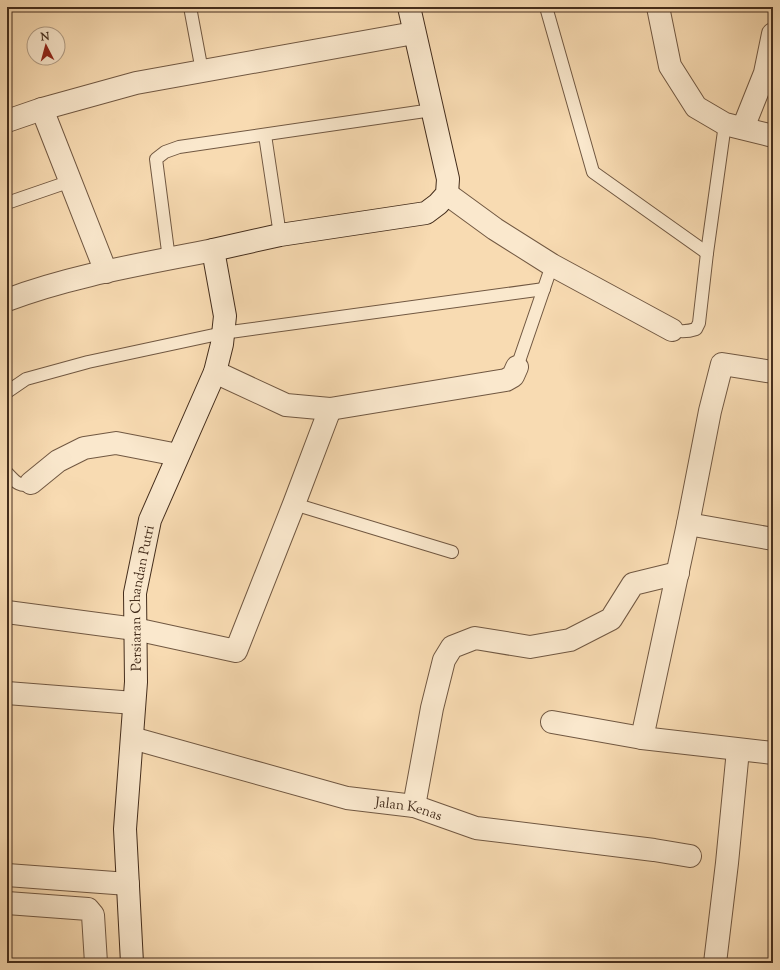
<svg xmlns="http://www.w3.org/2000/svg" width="780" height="970" font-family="'Sorts Mill Goudy',serif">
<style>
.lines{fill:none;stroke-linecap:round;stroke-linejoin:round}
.lane-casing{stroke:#715842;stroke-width:14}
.street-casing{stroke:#715842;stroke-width:24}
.secondary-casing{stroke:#442d1c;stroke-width:24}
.lane{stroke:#fae8cd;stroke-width:12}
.street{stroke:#fae8cd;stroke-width:22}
.secondary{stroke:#fae8cd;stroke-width:22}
.labels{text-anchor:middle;stroke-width:3;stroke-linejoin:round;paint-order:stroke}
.street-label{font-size:14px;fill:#442d1c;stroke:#fae8cd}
</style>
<rect width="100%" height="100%" fill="#f8dbb2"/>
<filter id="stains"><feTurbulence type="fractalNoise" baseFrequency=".005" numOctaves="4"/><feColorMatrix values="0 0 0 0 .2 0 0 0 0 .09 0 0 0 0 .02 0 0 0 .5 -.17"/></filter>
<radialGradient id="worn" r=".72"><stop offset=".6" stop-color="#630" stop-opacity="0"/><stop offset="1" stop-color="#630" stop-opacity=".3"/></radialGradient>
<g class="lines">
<!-- lane casing -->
<g class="lane-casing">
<g id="lane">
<path d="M190,7L202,71"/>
<path d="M546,7L593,172L707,253"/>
<path d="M265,135L280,235"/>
<path d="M7,203L71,181"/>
<path d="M169,259L156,159L165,152L179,147L432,110"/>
<path d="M672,330C681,332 687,332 696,329L699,323L707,253L725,124"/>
<path d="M517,367L552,265"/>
<path d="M7,392L26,379L88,362L223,333L544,289"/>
<path d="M7,473C14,480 20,489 31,483"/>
<path d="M294,504L452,552"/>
</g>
</g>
<!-- street casing -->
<g class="street-casing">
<g id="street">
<path d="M658,7L670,66L696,107L725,124L773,136"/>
<path d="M42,109L106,272"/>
<path d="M7,121L42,109L136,83L414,33"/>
<path d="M743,128L765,73L773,34"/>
<path d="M447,194L495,229L552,265L672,330"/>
<path d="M7,300C73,275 144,264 213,250"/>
<path d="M215,372L286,405L330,409L506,380L513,376L517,367"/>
<path d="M31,483L58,461L84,448L116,443L178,455"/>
<path d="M688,524L773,539"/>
<path d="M7,612L135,629L236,651L294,504L330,409"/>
<path d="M7,693L134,703"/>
<path d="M552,722L642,738L773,753"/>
<path id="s1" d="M132,738L347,798L414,806L476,828L654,850L690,856"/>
<path d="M642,738L688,524L710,411L722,364L773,372"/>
<path d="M414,806L432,708L444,660L452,647L475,638L530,647L570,640L611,619L633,584L678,573"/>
<path d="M7,875L128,884"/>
<path d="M7,903L88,909L93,915L96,963"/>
<path d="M715,963L727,863L738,750"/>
</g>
</g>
<!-- secondary casing -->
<g class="secondary-casing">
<g id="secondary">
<path id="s2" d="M132,963L125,829L136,682L135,593L150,520L215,372L222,344L225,316L213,250L280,235L426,213L438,204L447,194L448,179L409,7"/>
</g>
</g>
<!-- lane -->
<use href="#lane" class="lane"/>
<!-- street -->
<use href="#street" class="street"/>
<!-- secondary -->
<use href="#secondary" class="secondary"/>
</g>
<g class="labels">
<!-- street labels -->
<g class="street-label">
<text dy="5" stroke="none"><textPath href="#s2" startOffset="366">Persiaran Chandan Putri</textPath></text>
<text dy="5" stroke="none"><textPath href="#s1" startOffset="286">Jalan Kenas</textPath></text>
</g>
</g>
<!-- margin -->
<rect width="780" height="970" fill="none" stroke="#f8dbb2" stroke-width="24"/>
<rect x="8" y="8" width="764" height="954" fill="none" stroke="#442d1c" stroke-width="2"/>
<rect x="12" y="12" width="756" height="946" fill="none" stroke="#442d1c"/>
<!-- north arrow -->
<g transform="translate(46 46) rotate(354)"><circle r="19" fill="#fae8cd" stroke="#b19d86"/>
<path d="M0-3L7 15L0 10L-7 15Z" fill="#8f2418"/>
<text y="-6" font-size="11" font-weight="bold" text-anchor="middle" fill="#442d1c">N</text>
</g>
<rect width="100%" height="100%" filter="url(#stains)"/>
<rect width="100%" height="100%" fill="url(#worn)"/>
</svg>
